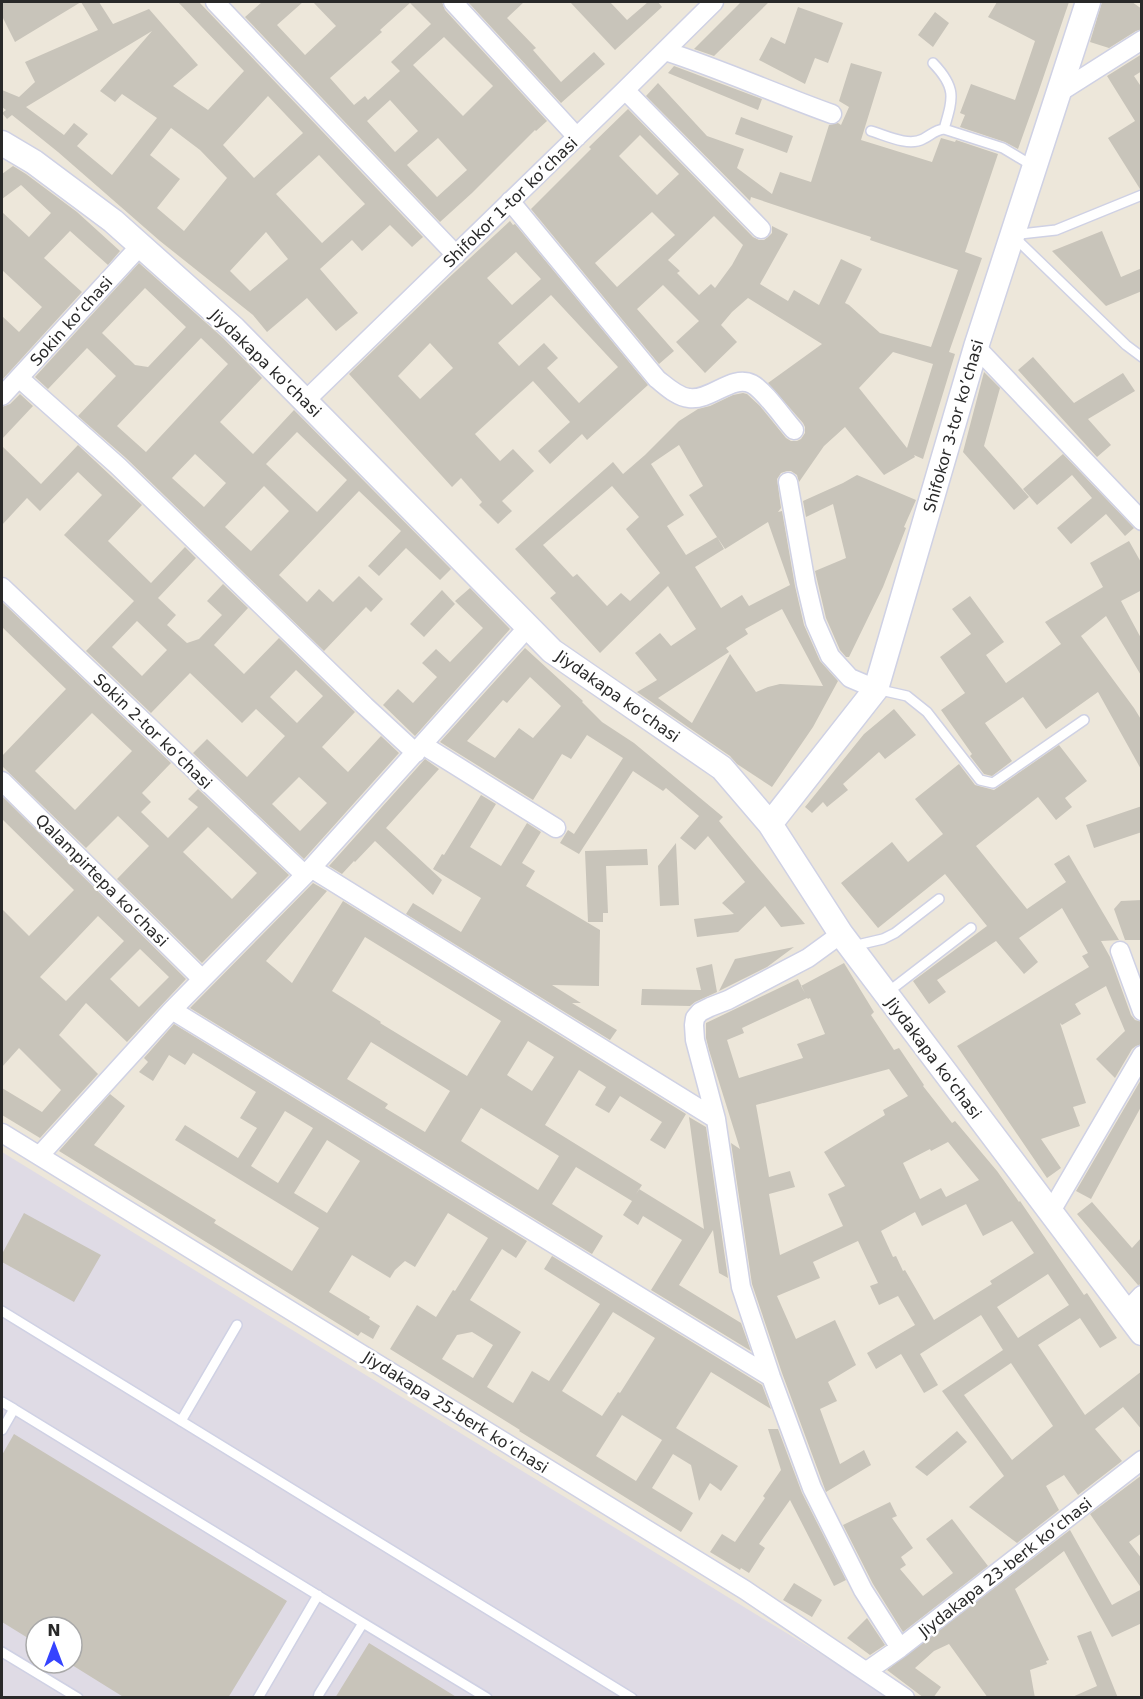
<svg xmlns="http://www.w3.org/2000/svg" width="1143" height="1699" viewBox="0 0 1143 1699" font-family="'DejaVu Sans',sans-serif">
<rect width="100%" height="100%" fill="#ede7da"/>
<path fill="#dfdbe5" fill-rule="evenodd" d="M2,1152L891,1697H2ZM36,1627H72V1663H36Z"/>
<path fill="#c8c4ba" fill-rule="evenodd" d="M2,2H99L113,24L149,9L198,65L173,86L208,110L244,71L178,2H199L423,237L412,247L390,225L362,251L352,240L320,269L358,313L336,331L307,298L267,332L253,315L160,241L58,152L12,115L7,119L2,113L6,110L2,107V90L19,97L35,82L25,62L98,30L81,2L15,42L2,16ZM152,31L100,91L115,102L122,94L157,118L112,175L77,146L88,134L74,123L64,135L26,107ZM268,96L303,133L254,178L223,145ZM171,128L200,150L227,178L184,231L157,208L180,179L150,155ZM319,155L365,204L322,243L276,194ZM266,232L288,259L250,291L230,271Z
M262,2H303L277,25L305,55L336,26L313,2H442L445,10L547,121L536,131L535,130L472,193L440,222L245,17ZM410,3L431,24L391,62L400,71L368,100L365,96L354,105L330,78L382,32L380,30ZM444,37L493,86L463,116L413,65ZM390,100L418,131L395,152L367,121ZM438,138L467,170L437,197L407,165Z
M468,2H524L507,18L536,48L533,50L561,82L594,52L605,64L561,103Z
M570,2H610L627,20L648,2H658L662,7L615,50Z
M741,2H769L714,56L694,49Z
M997,2H1069L1038,93L1018,149L1005,142L960,127L965,115L960,113L971,84L1015,100L1035,41L988,17Z
M1102,2H1132L1142,9V29L1136,31L1109,48L1090,42Z
M798,7L843,23L828,63L815,58L805,84L759,60L771,37L785,44Z
M935,12L949,23L933,47L918,35Z
M1142,54V71L1134,76L1142,88V188L1140,189L1108,138L1135,121L1107,76Z
M851,63L882,72L861,140L932,162L941,138L955,142L956,140L998,154L965,252L982,258L949,352L955,354L923,459L914,455L915,457L884,475L845,427L824,446L799,482L797,475L791,471H787L781,473L777,479L781,508L778,512L782,511L795,586L804,625L820,661L838,681L813,727L772,787L737,764L730,756L637,692L657,680L635,653L660,633L671,646L696,629L668,586L600,653L550,598L556,593L515,549L613,462L623,474L645,455L679,421L698,409L710,406L733,395L743,393L747,394L760,406L786,438L791,441H797L801,439L805,433V427L803,423L768,383L822,344L748,298L732,312L721,325L737,342L705,373L676,342L699,321L663,285L637,309L674,351L659,364L531,209L591,149L589,147L628,109L753,237L759,240H764L768,237L772,233V226L788,234L760,284L788,301L794,290L819,305L841,259L862,269L845,303L849,305L880,333L931,347L958,270L870,240L871,237L751,197L750,201L646,96L658,83L707,136L744,149L737,168L772,194L780,172L811,182L829,125L838,123L841,125L849,107L839,101ZM640,135L679,174L657,195L619,156ZM652,212L675,235L617,287L595,263ZM714,216L743,245L732,265L715,288L711,284L699,295L677,273L680,271L668,260ZM893,352L933,364L907,448L859,388ZM679,445L703,486L689,495L725,549L768,522L790,585L749,606L742,595L721,608L695,567L724,549L717,537L686,555L667,526L684,515L651,464ZM612,486L639,517L626,529L660,573L630,601L621,593L607,606L577,574L573,577L543,545ZM782,609L823,686L780,684L768,687L756,692L730,654L692,723L658,698L729,652L726,648L748,634L745,629Z
M674,66L762,99L758,110L668,73Z
M741,117L793,136L787,153L735,134Z
M13,166L26,174L77,212L120,251L108,265L70,231L44,258L82,292L2,380V316L19,332L42,307L2,270V212L29,237L51,213L21,185L2,199V174Z
M510,221L513,225L515,224L648,385L587,440L582,434L550,464L538,451L570,422L533,381L475,434L500,461L513,449L534,471L502,501L512,511L498,524L479,505L482,502L461,478L452,487L349,374L442,284ZM516,252L541,279L512,305L487,278ZM551,295L618,367L579,403L547,368L558,358L544,343L519,366L498,343ZM430,343L453,368L420,399L398,376Z
M1102,231L1121,277L1142,268V291L1106,306L1052,251Z
M139,263L223,338L262,378L220,422L253,454L294,410L451,569L440,580L406,548L379,576L368,566L401,531L359,491L279,575L307,602L319,589L333,602L359,576L383,599L371,612L366,607L324,651L126,458L78,416L116,376L87,348L48,389L35,377ZM145,288L186,327L148,367L135,365L102,333ZM201,338L228,364L146,452L117,426ZM297,432L347,480L317,512L266,464ZM195,454L226,483L204,507L172,478ZM264,486L289,511L251,551L225,527Z
M1033,357L1074,403L1123,373L1135,391L1088,419L1111,445L1097,457L1018,370Z
M984,372L1000,388L984,446L1029,497L1014,510L963,452Z
M20,394L33,406L2,439V407L10,404Z
M78,445L142,505L108,541L151,583L185,547L196,558L158,598L176,615L167,625L187,643L199,639L222,615L207,601L223,584L248,608L214,645L244,674L279,638L355,712L322,747L348,772L381,736L399,753L304,859L193,753L207,739L247,777L285,736L256,709L242,723L190,673L151,713L86,651L134,601L64,535L102,495L78,472L40,511L27,498L2,525V446L41,484ZM137,621L167,650L142,676L112,647ZM296,670L323,696L297,723L270,697ZM299,777L327,803L300,831L272,804Z
M1063,454L1134,528L1125,536L1106,514L1071,544L1057,528L1092,498L1072,475L1037,505L1023,489Z
M857,475L916,500L904,527L906,528L883,587L849,657H846L840,650L826,618L815,571L846,558L833,504L806,517L803,501L843,483Z
M1129,541L1142,564V590L1121,601L1142,640V677L1106,616L1081,636L1134,708L1142,721V771L1098,692L1046,729L1023,697L985,723L1012,761L992,776L984,774L970,756L972,754L941,710L965,693L940,657L971,634L952,609L970,596L1004,642L986,655L1006,683L1061,644L1045,622L1103,587L1090,563Z
M470,588L510,629L415,736L383,705L398,689L413,703L437,677L422,663L436,649L450,662L483,628L455,601Z
M442,590L455,604L424,637L410,624Z
M2,602L171,763L142,793L151,802L141,812L168,838L198,807L188,799L198,789L289,875L202,963L117,879L149,846L118,816L86,848L2,766V756L66,689L2,627ZM92,713L132,751L75,810L35,771ZM208,827L257,873L232,899L183,852Z
M525,648L583,701L582,702L602,722L634,743L723,817L719,821L805,924L781,927L765,906L738,932L697,937L694,919L734,914L722,903L745,882L708,836L695,850L680,838L699,816L666,788L663,791L633,771L579,854L560,843L568,830L574,834L623,758L587,735L571,759L562,754L533,800L440,742ZM530,677L561,706L533,738L519,728L495,758L467,741L503,700L507,703Z
M894,709L916,735L885,759L879,752L843,784L848,790L827,807L823,802L812,813L805,807L864,734Z
M1059,745L1087,781L1065,798L1072,807L1056,820L1038,797L976,846L1027,909L1066,882L1054,864L1069,855L1119,940L1101,941L1110,957L1131,1015L1135,1020L1142,1022V1044L1136,1046L1132,1049L1115,1078L1096,1059L1125,1031L1106,986L1075,1004L1081,1014L1062,1025L1060,1023L1086,1103L1073,1107L1080,1126L1041,1139L1061,1168L1047,1178L957,1046L1089,967L1082,956L1088,953L1062,908L1019,938L1038,962L1024,974L996,941L937,980L946,992L929,1004L913,981L987,926L945,874L878,928L841,883L892,842L908,862L943,834L915,799L959,764L975,785L994,790Z
M425,759L439,769L386,828L442,880L433,895L375,841L355,862L354,861L342,874L329,866Z
M481,795L496,804L470,847L501,866L527,823L541,832L522,863L535,871L526,886L600,930L599,986L552,985L581,1003H572L617,1030L610,1040L406,914L413,903L461,932L481,898L433,869L442,854L444,855Z
M2,796L186,979L127,1042L86,1003L59,1035L98,1074L40,1138L2,1115V1088L42,1112L61,1090L19,1048L2,1067V909L29,936L74,890L2,819ZM98,916L124,941L66,1001L40,977ZM140,949L169,977L139,1007L110,979Z
M1142,806V832L1094,848L1086,825Z
M676,843L679,905L660,906L658,866Z
M647,849L648,865L606,866L608,913H603V922H588L585,851Z
M313,883L327,891L266,961L292,983L343,901L686,1114L665,1149L650,1140L662,1122L620,1096L609,1113L595,1105L606,1087L579,1070L545,1125L642,1185L636,1194L639,1189L704,1229L689,1117L706,1127L728,1278L719,1273L713,1230L679,1285L741,1323L751,1351L651,1290L682,1240L643,1216L638,1225L623,1215L632,1201L576,1167L552,1204L603,1236L592,1254L190,1008ZM365,937L501,1021L467,1076L380,1023L381,1022L332,991ZM528,1041L554,1057L532,1091L507,1075ZM371,1042L450,1091L425,1132L385,1108L388,1104L347,1079ZM481,1108L559,1156L538,1190L461,1141Z
M1142,900V940H1125L1114,909L1121,901Z
M794,947L767,967L719,991L735,959Z
M844,963L874,1012L871,1015L894,1050L899,1048L924,1085L923,1086L952,1123L955,1121L997,1171L1019,1202L1020,1201L1084,1295L1087,1293L1117,1338L1100,1348L1080,1318L1038,1345L1085,1415L1142,1371V1430L1123,1407L1095,1429L1122,1461L1078,1495L1064,1475L1046,1486L1059,1510L1017,1543L969,1507L1004,1476L942,1391L1003,1350L981,1315L920,1354L938,1385L924,1393L901,1354L876,1369L867,1353L915,1325L898,1296L879,1305L870,1286L878,1283L858,1241L813,1262L820,1278L777,1296L796,1339L835,1320L856,1365L828,1382L837,1401L820,1409L840,1464L864,1450L871,1465L826,1492L782,1373L752,1284L731,1143L740,1149L709,1050L706,1038V1023L798,979L805,993L801,986ZM807,998L808,999L810,998L825,1034L797,1044L803,1058L739,1078L727,1040L744,1033L742,1028ZM889,1069L908,1096L883,1110L885,1115L824,1152L845,1186L828,1194L843,1226L780,1255L769,1194L795,1187L790,1171L769,1177L756,1105ZM948,1142L979,1180L946,1197L941,1188L920,1199L903,1163L930,1149L931,1151ZM966,1204L983,1236L1012,1221L1034,1253L990,1281L992,1284L934,1320L905,1270L903,1271L896,1256L893,1257L881,1231L915,1212L922,1226ZM1048,1274L1069,1305L1018,1338L997,1307ZM1011,1363L1053,1426L1012,1460L964,1395Z
M712,964L717,992L695,1002L690,1006L641,1005L642,989L701,990L696,968Z
M174,1024L527,1241L516,1258L502,1249L470,1300L521,1332L487,1387L513,1403L532,1371L549,1381L600,1304L544,1269L552,1256L762,1385L771,1409L711,1372L676,1428L738,1466L721,1491L710,1483L699,1501L691,1465L673,1454L652,1488L693,1513L681,1532L519,1431L520,1430L390,1349L417,1305L436,1317L453,1290L455,1291L488,1238L448,1213L415,1267L405,1261L395,1270L390,1278L352,1255L329,1292L370,1317L369,1319L380,1326L373,1339L361,1332L358,1336L59,1151L110,1094L125,1106L94,1145L216,1220L214,1223L292,1271L319,1228L175,1140L185,1125L238,1158L257,1128L240,1118L256,1092L193,1053L185,1065L169,1055L153,1081L139,1072L148,1062L144,1058ZM285,1111L313,1128L278,1183L251,1166ZM327,1140L360,1161L327,1213L294,1193ZM613,1312L655,1338L620,1393L618,1392L602,1416L562,1391ZM472,1332L493,1345L473,1378L442,1359L457,1335ZM622,1415L662,1440L636,1481L596,1456Z
M1142,1078V1105L1091,1199L1076,1191Z
M1092,1202L1132,1248L1142,1237V1284L1138,1285L1077,1214Z
M24,1213L101,1255L74,1302L2,1262V1254Z
M768,1429H778L802,1493L846,1580L834,1586L790,1500L759,1544L765,1548L749,1573L741,1568L740,1570L710,1552L722,1534L735,1542L765,1498L763,1496L781,1470Z
M957,1431L967,1442L927,1476L915,1467Z
M14,1434L287,1601L228,1698H125L72,1665V1627H36V1643L2,1622V1455Z
M1142,1475V1533L1129,1542L1142,1559V1589L1090,1514Z
M890,1502L897,1516L892,1518L913,1548L901,1557L906,1565L900,1569L923,1596L953,1573L926,1539L952,1519L988,1566L903,1632L873,1584L843,1525Z
M1070,1530L1112,1605L1142,1589V1623L1112,1637L1064,1551L1015,1589L1049,1660L1046,1661L1047,1664L1030,1670L1035,1698H988L949,1644L934,1651L915,1668L941,1687L933,1698H924L887,1670Z
M794,1583L822,1600L812,1617L783,1600Z
M867,1618L885,1645L870,1655L847,1638Z
M1091,1631L1118,1698H1070L1097,1686L1077,1636Z
M369,1643L458,1698H335Z"/>
<g fill="none" stroke-linecap="round" stroke-linejoin="round">
<g stroke="#cfd1e4" stroke-width="12">
<path id="service" d="M933,63C957,88 953,98 944,129
M871,131C885,135 908,147 923,139C931,135 935,130 944,129L1003,148L1033,166
M1142,195L1056,230L1012,235L1126,345L1142,357
M876,689L907,696L927,712L980,780L993,783L1084,720
M853,946L883,939L895,933L939,899
M888,992L971,928
M2,1311L632,1698
M2,1402L14,1409
M181,1421L237,1325
M2,1430L14,1409L363,1623L319,1694L318,1698
M363,1623L487,1698
M2,1652L78,1698
M258,1698L318,1595"/>
</g>
<g stroke="#cfd1e4" stroke-width="21">
<path id="minor" d="M215,2L456,255
M453,2L577,137
M665,51C721,69 776,94 832,114
M625,90L761,229
M1057,94L1142,40
M510,201L657,379C666,386 677,397 689,398C711,401 732,374 752,384C764,390 784,419 794,430
M976,347L1142,521
M19,378L118,466L365,706L416,753
M2,396L140,246
M305,401L625,90L714,2
M788,482L806,584L815,622L830,656L850,678L876,689
M2,587L305,875
M423,745L556,828
M2,781L202,979
M311,868L716,1119
M841,934L808,958L728,1000L710,1007L700,1012L695,1018L694,1025L695,1040L716,1119L741,1287L771,1377L812,1488L863,1590L900,1648
M1120,951L1142,1011
M172,1010L771,1377
M2,1133L745,1590L905,1698
M40,1155L172,1010L305,875L528,627
M1050,1213L1142,1055
M1126,1312L1142,1295
M867,1671L900,1648L1142,1460"/>
</g>
<g stroke="#cfd1e4" stroke-width="27">
<path id="tertiary" d="M2,143L34,162L113,221L233,328L552,651L722,768L770,824L841,934L1142,1333
M770,824L876,689L976,347L1088,2"/>
</g>
<use href="#service" stroke="#fff" stroke-width="9"/>
<use href="#minor" stroke="#fff" stroke-width="18"/>
<use href="#tertiary" stroke="#fff" stroke-width="24"/>
</g>
<g text-anchor="middle" stroke-width="5" stroke-linejoin="round" paint-order="stroke">
<g font-size="16" fill="#292929" stroke="#fff">
<text transform="translate(510 202) rotate(-44)" y="6">Shifokor 1-tor koʼchasi</text>
<text transform="translate(71 321) rotate(-48)" y="6">Sokin koʻchasi</text>
<text transform="translate(266 363) rotate(44)" y="6">Jiydakapa ko'chasi</text>
<text transform="translate(953 426) rotate(-74)" y="6">Shifokor 3-tor koʼchasi</text>
<text transform="translate(618 696) rotate(35)" y="6">Jiydakapa ko'chasi</text>
<text transform="translate(153 731) rotate(44)" y="6">Sokin 2-tor koʼchasi</text>
<text transform="translate(102 880) rotate(45)" y="6">Qalampirtepa koʻchasi</text>
<text transform="translate(934 1058) rotate(53)" y="6">Jiydakapa ko'chasi</text>
<text transform="translate(456 1412) rotate(32)" y="6">Jiydakapa 25-berk koʼchasi</text>
<text transform="translate(1005 1567) rotate(-38)" y="6">Jiydakapa 23-berk koʼchasi</text>
</g>
</g>
<rect width="1143" height="1699" fill="none" stroke="#292929" stroke-width="6"/>
<g transform="translate(54 1645)"><circle r="28" fill="#ffffff" stroke="#a9a9a9" stroke-width="1.5"/>
<path d="M0-4.5L10 22L0 15L-10 22Z" fill="#3543ff"/>
<text y="-9" font-size="16" font-weight="bold" text-anchor="middle" fill="#292929">N</text>
</g>
</svg>
